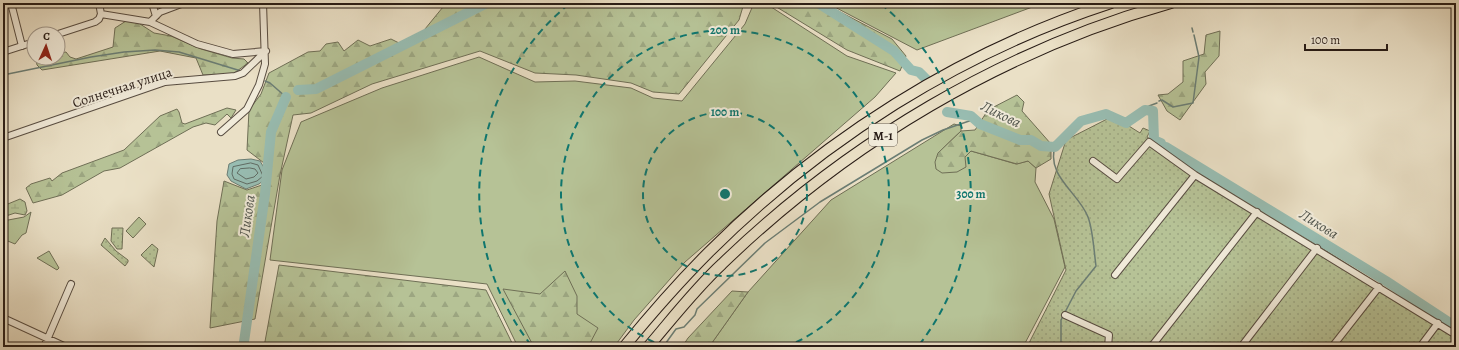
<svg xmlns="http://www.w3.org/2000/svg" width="1459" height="350" viewBox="0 0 1459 350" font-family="Alegreya,serif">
<defs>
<pattern id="forest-firs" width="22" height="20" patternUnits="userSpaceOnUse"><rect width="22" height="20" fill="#b6c296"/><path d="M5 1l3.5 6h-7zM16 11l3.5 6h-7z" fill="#9ca681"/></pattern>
<pattern id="wetland-marsh" width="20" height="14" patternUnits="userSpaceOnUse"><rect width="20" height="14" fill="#b6c296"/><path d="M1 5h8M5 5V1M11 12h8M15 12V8" fill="none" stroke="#9ca681"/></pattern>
<pattern id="park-dots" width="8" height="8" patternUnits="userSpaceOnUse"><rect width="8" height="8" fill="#b6c296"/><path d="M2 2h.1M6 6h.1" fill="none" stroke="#9ca681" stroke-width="1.8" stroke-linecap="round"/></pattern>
</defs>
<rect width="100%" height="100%" fill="#eae0c6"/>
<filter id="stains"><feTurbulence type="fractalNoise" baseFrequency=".005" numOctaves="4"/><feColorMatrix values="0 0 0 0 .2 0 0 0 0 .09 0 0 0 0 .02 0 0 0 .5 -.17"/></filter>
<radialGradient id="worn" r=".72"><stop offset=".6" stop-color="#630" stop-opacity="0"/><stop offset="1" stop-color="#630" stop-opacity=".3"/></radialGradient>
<path fill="#b6c296" stroke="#6f6f56" d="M754,3H765L847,56L896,73L875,97L685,262L634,320L614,347H518L487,284L270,260L282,170L301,122L382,88L479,57L535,82L575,81L631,88L653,98L682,101L745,24Z
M827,3H1043L917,50Z
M954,124L961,126V131L938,153L965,157L971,151L1016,164L1028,161L1036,168L1035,182L1054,219L1065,267L1023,347H709L748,292L831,200Z
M31,212L26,233L22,235L15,244L3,239V221L24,217Z
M139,217L146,224L133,238L126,231Z
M49,251L59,268L57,270L37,258Z"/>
<path fill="url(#forest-firs)" stroke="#6f6f56" d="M453,3H744L739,20L679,94L653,92L631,83L576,75L535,73L480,51L372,84L311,113L293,115L280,175L255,319L210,328L217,221L224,181L247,190L262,185L270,176L264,163L247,150L249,110L261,94L269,73L308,52L320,51L326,44L338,42L344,51L358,40L370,46L391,39L401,44L416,40L443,7Z
M770,3H823L892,39L906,56L900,71L847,50Z
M126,21L137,22L154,33L171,36L201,49L232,58L244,59L248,63L233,74L203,75L196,58L160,51L42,70L37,65L36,59L58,58V53L66,52L70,57L76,59L113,47L115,28Z
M1220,31L1219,56L1205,72L1206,84L1180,120L1167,111L1158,95L1168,94L1183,82V61L1204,54L1206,35Z
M1017,95L1024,102L1022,111L1051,144V159L1036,168L1028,161L1017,164L971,151L965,157L966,167L957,172L942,173L936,169L935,162L938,153L961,131L975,130L988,110Z
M227,108L236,110L231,118L227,114L215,125L206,123L193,127L120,168L104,171L62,195L33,203L26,188L31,184L50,178L52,181L62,173L124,150L160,116L177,109L179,112L182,123L185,124Z
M279,265L486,290L514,347H264Z
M565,271L577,296V314L598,328L588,347H534L503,289L540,294Z
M732,291L748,292L709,347H682L688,338Z"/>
<path fill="url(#wetland-marsh)" stroke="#6f6f56" d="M20,199L25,202L27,211L25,215L15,213L3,217V206Z"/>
<path fill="url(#park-dots)" stroke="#6f6f56" d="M1113,116L1140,133L1143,128L1150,131L1147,137L1456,333V347H1027L1066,270L1049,194L1066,140Z
M112,228H123L122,249H117L111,241Z
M105,238L116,251L128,260V262L125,266L101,245Z
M152,244L158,249L154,267L141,255Z"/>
<path fill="#98bdb2" stroke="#6b7d74" d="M251,159L260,161L269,176L259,184L246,189L231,181L227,175L229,164L238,160Z"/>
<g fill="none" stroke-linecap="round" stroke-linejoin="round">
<path stroke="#606c64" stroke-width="1" d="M251,163L258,165L263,176L257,181L247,184L234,179L232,174L233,167Z
M250,168L255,169L258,173L254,177L246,179L237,173L240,169Z"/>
<path stroke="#6b7d74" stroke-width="1.5" d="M1192,28L1193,32
M3,75L91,57L124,52L155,50L179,52L241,71
M265,81L270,83L286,97
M1159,101L1162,100L1173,107L1193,103L1199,57L1194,35
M1148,111L1149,106L1157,103
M1055,147C1046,176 1079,193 1088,217C1093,230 1094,252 1096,266L1076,291L1061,320V347
M663,347L676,329L684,327L695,315L697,309L765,243L820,202L922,140L943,130L975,119"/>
<path stroke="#98bdb2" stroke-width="10" d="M818,3L894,51L911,70L919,72L928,81
M298,90L316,89L487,3
M947,112L971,116L980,124L1020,140H1031L1041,146L1055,147L1081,121L1106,114L1126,123L1145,110L1153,111L1154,140L1161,143
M1166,147L1386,281L1456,327
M244,342L265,194L271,132L286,97"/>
<g stroke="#584d42" stroke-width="8">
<path id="minor" d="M11,3L22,46
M99,3L101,14
M152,3L156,16
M101,14L150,22L197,44L233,54L266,51
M150,22L160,12L184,3
M58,34L95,22L99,19L101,14
M3,52L34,42
M221,132L247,109L259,85L265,64L263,3
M3,138L165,82L235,76L243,73L266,51
M1093,161L1117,179L1149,142L1195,175L1456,335
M1115,275L1195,175
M1065,315L1109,335L1108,347
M3,318L66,347
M44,347L71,284
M1151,347L1257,212
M1241,347L1317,248
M1332,347L1379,287
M1420,347L1438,323"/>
</g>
<g stroke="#281c16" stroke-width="12">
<path id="trunk" d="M624,347C651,314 679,282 709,252C821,140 960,52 1111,3
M648,347C672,319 695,289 722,264C847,143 1003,50 1171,3"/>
</g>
<use href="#minor" stroke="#f1ebda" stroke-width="6"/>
<use href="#trunk" stroke="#eae0c6" stroke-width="10"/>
</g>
<g fill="none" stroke="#0f766e" stroke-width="2" stroke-dasharray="7 5">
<circle cx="725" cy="194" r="82"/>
<path d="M665 347A164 164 0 1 1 785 347"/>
<path d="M531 345A246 246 0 0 1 569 4M881 4A246 246 0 0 1 919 345"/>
</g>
<g text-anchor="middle" stroke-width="4" stroke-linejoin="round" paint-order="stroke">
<rect fill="#f1ebda" stroke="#645a51" stroke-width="1" x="869" y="124" width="28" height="22" rx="3"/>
<g font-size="13" font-weight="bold" fill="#281c16">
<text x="883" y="140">М-1</text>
</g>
<g font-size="14" fill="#281c16" stroke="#f1ebda">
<text transform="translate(122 87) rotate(-18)" y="5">Солнечная улица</text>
</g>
<g font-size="15" font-style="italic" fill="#4f544d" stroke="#f1ebda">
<text transform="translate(1001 114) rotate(26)" y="5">Ликова</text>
<text transform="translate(247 216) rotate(-82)" y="5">Ликова</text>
<text transform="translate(1319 224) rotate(32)" y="5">Ликова</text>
</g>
</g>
<circle cx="725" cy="194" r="6" fill="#0f766e" stroke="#f1ebda" stroke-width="2"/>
<g font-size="12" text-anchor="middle" font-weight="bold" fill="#0f766e" stroke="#f1ebda" stroke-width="4" stroke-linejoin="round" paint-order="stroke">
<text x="725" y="34">200 m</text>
<text x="725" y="116">100 m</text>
<text x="971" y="198">300 m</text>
</g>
<rect width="1459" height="350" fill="none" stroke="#eae0c6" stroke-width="16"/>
<rect x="4" y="4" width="1451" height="342" fill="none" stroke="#281c16" stroke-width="2"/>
<rect x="8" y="8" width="1443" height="334" fill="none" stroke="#281c16"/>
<g transform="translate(46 46) rotate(3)"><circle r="19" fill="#f1ebda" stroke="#a1988c"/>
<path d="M0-3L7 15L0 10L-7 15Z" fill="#8f2418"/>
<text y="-6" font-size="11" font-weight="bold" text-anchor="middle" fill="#281c16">С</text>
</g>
<path d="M1305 44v6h82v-6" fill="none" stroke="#281c16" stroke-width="2"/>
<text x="1311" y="44" font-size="12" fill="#281c16" stroke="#f1ebda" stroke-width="3" paint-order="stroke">100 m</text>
<rect width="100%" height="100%" filter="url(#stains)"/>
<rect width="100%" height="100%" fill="url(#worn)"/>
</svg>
